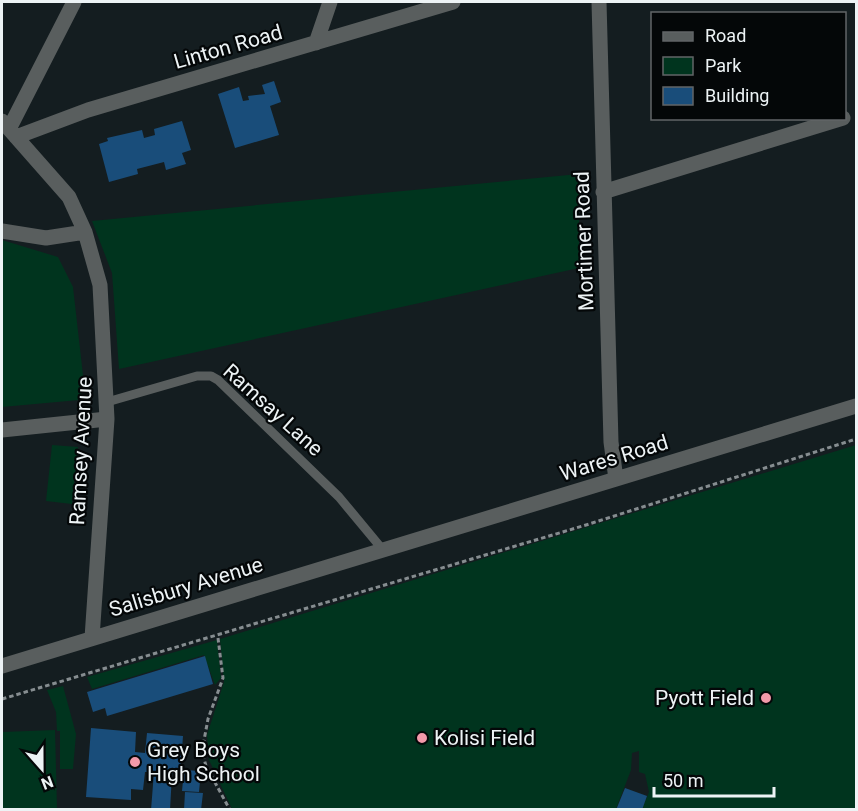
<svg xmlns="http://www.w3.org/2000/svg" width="858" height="811" viewBox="0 0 858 811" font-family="Roboto,sans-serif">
<rect width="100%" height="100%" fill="#141d20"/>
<path fill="#00341e" d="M579,174V268L119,369L112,273L92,221Z
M2,240L58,257L73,287L84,384L79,400L2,407Z
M52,445L78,447L72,504L46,501Z
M856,445V809H642L649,792L645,774L639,772V751L632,753L631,770L616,809H232L209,760L207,735L224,682L220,639Z
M217,640L221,678L215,685L204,655L92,689L87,677Z
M63,686L76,734L73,769H60V731H57L56,712L47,690Z
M55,730L57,809H2V732Z"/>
<path fill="#194d7a" d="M274,81L281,102L270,106L279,135L235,148L218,94L239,87L243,101L249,100L248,96L265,94L262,85Z
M182,121L191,150L182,153L186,164L166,170L164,162L137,169L138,174L109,182L99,144L108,141L107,138L142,130L144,138L155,135L154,129Z
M205,656L213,684L107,716L105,708L93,712L87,692Z
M91,728L136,732L135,752L145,753L147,733L183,736L180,775L172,774L170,810H151L154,772H145L143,790L131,789V800L86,797Z
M184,770L201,771L199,792L182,791Z
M625,788L647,796L642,810H616Z
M185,792L203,793L201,810H184Z"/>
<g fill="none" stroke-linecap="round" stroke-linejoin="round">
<path stroke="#868d90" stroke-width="3" stroke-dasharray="4.5 3" stroke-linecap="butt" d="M218,638L223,678L208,719L202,751L206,766L230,810
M2,699L586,525L856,439"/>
<path stroke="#595e5e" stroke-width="9" d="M107,402L197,376H211L218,380L339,497L383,550"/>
<path stroke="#595e5e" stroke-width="15" d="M599,2L611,442L616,479
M316,43L330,2
M2,121L69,197L85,232L100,285L107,419L92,638
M9,129L74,2
M16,137L88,110L453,2
M603,192L843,118
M2,231L46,238L85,232
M2,430L107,419
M2,666L856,406"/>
</g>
<g fill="#f39aaa" stroke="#040708" stroke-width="2">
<circle cx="766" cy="698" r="6"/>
<circle cx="422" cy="738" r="6"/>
<circle cx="135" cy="762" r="6"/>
</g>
<g text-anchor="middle" stroke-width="4.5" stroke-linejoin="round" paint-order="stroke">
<g font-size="21" fill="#edf3f5" stroke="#040708">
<text transform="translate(228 47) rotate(-16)" y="7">Linton Road</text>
<text transform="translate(584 241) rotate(-92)" y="7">Mortimer Road</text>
<text transform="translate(273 410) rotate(42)" y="7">Ramsay Lane</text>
<text transform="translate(81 451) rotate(-87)" y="7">Ramsey Avenue</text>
<text transform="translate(614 458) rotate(-17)" y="7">Wares Road</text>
<text transform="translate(186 587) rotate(-17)" y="7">Salisbury Avenue</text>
</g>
<g font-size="21" fill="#edf3f5" stroke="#040708" text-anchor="start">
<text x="754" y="705" text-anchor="end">Pyott Field</text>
<text x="434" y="745">Kolisi Field</text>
<text x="147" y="757">Grey Boys<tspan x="147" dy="24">High School</tspan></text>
</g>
</g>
<rect width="858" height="811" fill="none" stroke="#edf3f5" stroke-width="6"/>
<rect x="651" y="12" width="195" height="108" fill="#040708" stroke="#616567" stroke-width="1.5"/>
<rect x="663" y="32" width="30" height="9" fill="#595e5e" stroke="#616567" stroke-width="1.5"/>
<text x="705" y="42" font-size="18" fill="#edf3f5">Road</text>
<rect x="663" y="57" width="30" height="18" fill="#00341e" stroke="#616567" stroke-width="1.5"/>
<text x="705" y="72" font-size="18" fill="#edf3f5">Park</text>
<rect x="663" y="87" width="30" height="18" fill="#194d7a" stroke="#616567" stroke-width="1.5"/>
<text x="705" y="102" font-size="18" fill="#edf3f5">Building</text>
<g transform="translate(42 769) rotate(159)" stroke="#040708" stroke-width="4.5" paint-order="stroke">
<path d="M0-4.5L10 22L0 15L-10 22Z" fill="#edf3f5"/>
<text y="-9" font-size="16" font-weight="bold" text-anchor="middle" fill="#edf3f5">N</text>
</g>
<path d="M654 787v9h120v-9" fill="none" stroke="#edf3f5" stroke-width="3"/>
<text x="663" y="787" font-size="18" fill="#edf3f5" stroke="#040708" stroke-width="4.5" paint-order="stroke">50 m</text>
</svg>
